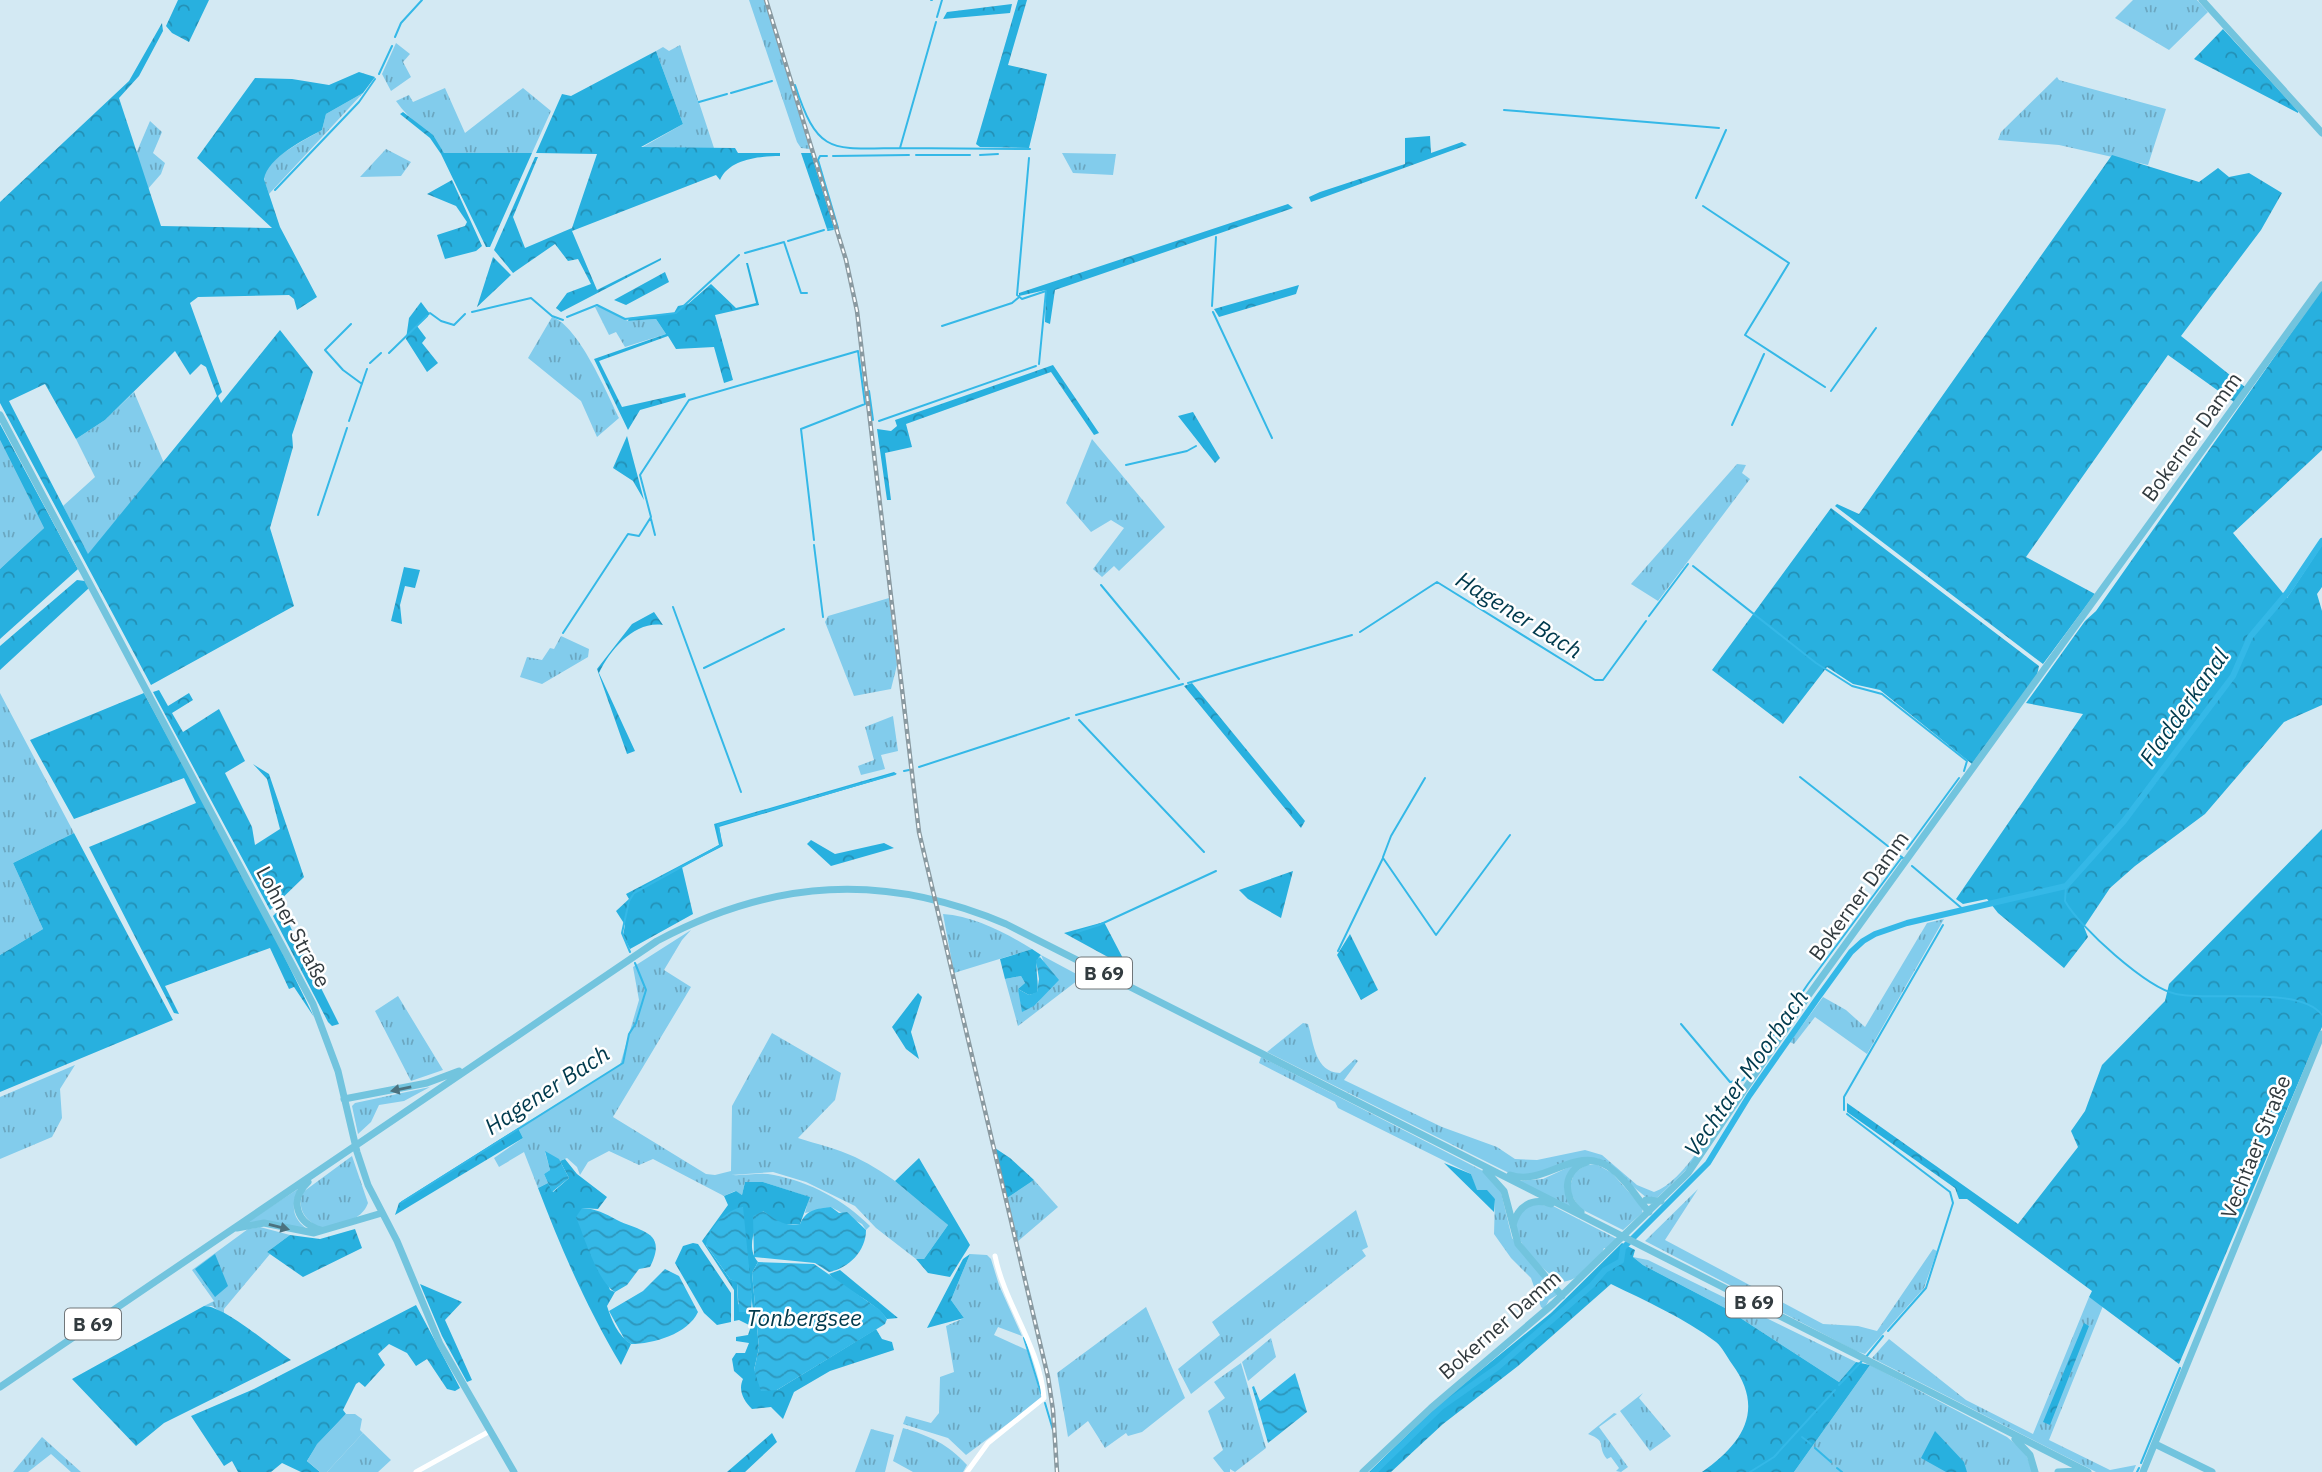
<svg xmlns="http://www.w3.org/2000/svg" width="2322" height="1472" viewBox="0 0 2322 1472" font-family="'IBM Plex Sans',sans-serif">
<defs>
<pattern id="grass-tufts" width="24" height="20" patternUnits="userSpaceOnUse" patternTransform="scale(1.75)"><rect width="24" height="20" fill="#82ccec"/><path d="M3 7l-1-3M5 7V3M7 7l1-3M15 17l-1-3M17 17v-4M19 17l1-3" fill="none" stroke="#6ba7c1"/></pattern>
<pattern id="forest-crowns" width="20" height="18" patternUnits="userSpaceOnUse" patternTransform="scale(1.75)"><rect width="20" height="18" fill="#28b0df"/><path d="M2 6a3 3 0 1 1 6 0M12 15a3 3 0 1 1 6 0" fill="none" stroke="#2390b6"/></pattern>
<pattern id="water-waves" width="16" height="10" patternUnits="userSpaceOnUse" patternTransform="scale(1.75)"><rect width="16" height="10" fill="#34b8e7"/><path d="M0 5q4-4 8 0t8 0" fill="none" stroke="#2d97bd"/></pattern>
</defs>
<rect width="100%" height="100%" fill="#d3e9f3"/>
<path fill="url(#grass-tufts)" d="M749,0H765L810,149L801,148L797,142Z
M2133,0H2197L2208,12L2169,50L2115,18Z
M396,43L410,54L403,62L411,77L391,91L382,74Z
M680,45L714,148H641L683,124L656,51L663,47L669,51Z
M2057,77L2059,80L2166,109L2148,165L2059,145L1998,140L2001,132Z
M445,88L465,133L523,88L551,111L532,153H444C431,132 409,121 396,101L409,95L413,102Z
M363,93L269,194C267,187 262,178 265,171C275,155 306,139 322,130L326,114Z
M150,121L162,132L153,153L165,163L161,174L147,190L135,156Z
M386,149L411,162L401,176L360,177Z
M1062,153L1116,154L1113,175L1073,173Z
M599,306L628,321L656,319L666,334L625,347L616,332L609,335L595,307Z
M552,317C578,325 607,393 619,418L597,437L581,401L528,358Z
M134,392L164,463L88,555L63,506L95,477L76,439L105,420Z
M1092,439L1165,527L1119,571L1114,566L1102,577L1093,569L1124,528L1111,520L1091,532L1066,503Z
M0,440L44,528L0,569Z
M1737,464L1746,465L1742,473L1750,479L1658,601L1631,584Z
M889,598L897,665L891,689L854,696L825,622L828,616Z
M561,636L589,649L588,657L542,684L520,677L527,657L542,660L550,648L554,649Z
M0,693L74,833L13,863L43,929L0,955Z
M893,716L898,751L881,755L885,769L861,775L858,766L874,760L865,727Z
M943,914C974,916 1006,933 1032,949L954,973Z
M1944,919L1867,1054L1815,1017L1794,1044L1790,1042L1823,997L1846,1010L1865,1027L1927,923Z
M691,930L682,940L664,970L691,987L613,1117L706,1174L715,1175L731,1171L732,1106L772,1033L841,1073L835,1100L798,1138C817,1144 838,1149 855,1157C891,1174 919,1199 948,1225L924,1259H916L876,1228L855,1206L806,1182L773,1172L731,1175C745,1176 760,1172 774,1175C810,1182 844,1200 870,1226L866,1230L862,1224L831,1207L805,1213L809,1197L763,1182H745L742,1195L735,1191L724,1196L653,1159L639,1165L609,1151L588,1162L580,1175L577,1167L567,1158L560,1161L545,1152L550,1170L544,1174L548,1183L538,1188L524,1152L499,1167L494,1158L523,1138L518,1128L620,1065L639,1000L633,967Z
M1041,955L1082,977L1018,1026L1005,979L1021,976L1025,983L1018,989L1030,1008C1043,1001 1048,986 1053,973L1045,965Z
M398,996L443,1070L411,1081L375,1011Z
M1303,1023L1308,1024C1314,1044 1315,1072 1340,1073L1355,1059L1358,1061L1344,1080L1442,1127L1497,1147L1515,1159L1537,1160L1585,1150L1602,1155L1637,1185L1654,1192C1685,1181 1714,1125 1732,1097L1734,1101L1693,1163L1658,1197L1647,1198L1599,1159C1576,1154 1567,1167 1547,1172C1536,1174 1524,1174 1513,1175L1267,1052Z
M1261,1057L1483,1171L1500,1188L1512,1238L1557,1295L1549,1300L1544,1309L1541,1307L1531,1278L1511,1258L1494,1234L1495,1199L1476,1190L1471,1174L1338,1108L1335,1102L1259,1063Z
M75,1065L60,1089L62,1118L52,1137L0,1159V1097Z
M430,1087L404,1101L379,1105L371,1122L358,1134L352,1106L355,1103Z
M352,1156L368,1203C362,1221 335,1228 318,1227C304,1218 297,1209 303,1192Z
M1582,1161L1568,1174L1573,1208L1519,1181L1543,1179Z
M1596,1164L1612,1173L1643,1208L1642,1213L1623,1230L1579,1208L1569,1190L1574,1173L1586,1165Z
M1034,1180L1058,1207L1017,1242L1007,1198Z
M298,1189C290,1209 293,1220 311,1232L246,1223Z
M1698,1189L1665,1240L1823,1324L1858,1326L1877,1331L1933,1249L1937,1251L1924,1288L1865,1354L1856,1351L1645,1241Z
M1531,1204L1553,1206L1617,1239L1607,1249L1604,1248C1600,1261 1578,1281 1562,1282C1546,1275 1505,1235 1518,1216C1521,1211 1528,1208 1531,1204Z
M1356,1210L1368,1247L1362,1250L1366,1256L1191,1394L1178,1369L1220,1335L1212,1322Z
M260,1227L290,1235L267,1252L270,1254L224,1309V1314L212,1306H204L214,1301L192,1270L248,1229Z
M970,1254L987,1255L991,1259L999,1285L1022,1336L998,1327L994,1335L1027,1350L1042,1398L966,1455L948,1438L903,1424L906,1416L931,1423L939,1413L940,1377L954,1372L946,1326L964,1318L951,1300Z
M1633,1257L1648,1260L1856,1362L1839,1382L1725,1308L1643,1265Z
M2089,1297L2103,1306L2049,1440L2110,1470L2136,1465L2133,1472H2096L1872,1358L1889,1339L1966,1400L2033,1434Z
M1146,1307L1185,1398L1142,1432L1128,1436L1126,1433L1105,1448L1088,1421L1068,1437L1057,1373Z
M1271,1338L1276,1357L1248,1381L1242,1362Z
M1241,1363L1266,1448L1235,1472L1230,1469V1472H1224L1213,1458L1223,1450L1208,1411L1225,1398L1214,1382Z
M1870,1365L2007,1437L2025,1452L2033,1472H1794Z
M1643,1393L1639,1398L1671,1436L1650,1451L1620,1411Z
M1614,1413L1617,1414L1599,1427L1628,1467L1621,1472L1616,1471L1619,1468L1611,1457L1607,1459C1596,1446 1609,1442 1588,1434Z
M903,1428C930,1436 948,1444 967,1465L963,1472H913L893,1461Z
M871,1429L894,1435L885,1472H855Z
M363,1433L391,1460L378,1472H327Z
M42,1437L81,1472H71L51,1454L28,1472H13Z"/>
<path fill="url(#forest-crowns)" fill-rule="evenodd" d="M178,0H209L189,42L172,33L166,26Z
M1018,0H1027L1008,65L1047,74L1029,148L980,147L976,144Z
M1012,4L1010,13L943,19L947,12Z
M162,23L163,31L139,76L119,98L161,226L272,228L197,158L255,78L292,79L329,85L359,72L375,77L363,93L326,114L322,130C304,140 268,157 264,179L280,227L317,297L297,310L294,299L289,295L198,297L190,303L222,392L218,396L221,403L280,330L313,372L292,435L293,447L270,528L294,606L151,685L0,403V202L129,81ZM175,351L190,375L201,364L206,367L217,396L88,554L9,401L45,384L76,439L105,420Z
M2223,29L2298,111V113L2194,59Z
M656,51L683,124L641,147L735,148L738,153H780V156C760,156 729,159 720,180L716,175L572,231L597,290L661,258V260L561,312L556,308L567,293L591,284L578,259L568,261L555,244L513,273L494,250L535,157H538L513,217L525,248L572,228L597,154L536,153L562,94L571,96Z
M403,112L433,135L444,153H532L490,247H486L441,154L430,138L400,114Z
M1430,136L1431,153L1462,142L1467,145L1311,202L1309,197L1320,192L1405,164V138Z
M801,153H811L834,228L827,229Z
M2112,155L2199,182L2218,168L2229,177L2249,173L2282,193L2261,230L2181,336L2245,387L2234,402L2168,355L2026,557L2095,594L2043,664L1835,506L1837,504L1859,514Z
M452,180L482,246L476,251L445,259L437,235L465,226L467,222L456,206L427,194Z
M1288,204L1293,208L1055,290L1050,324L1045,322L1046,290L1019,296V293Z
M493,257L511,275L477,307Z
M746,263H748L759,305L715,315L733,380L724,383L714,347L676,349L668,336L599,361L622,407L685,393L686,397L640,410L628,430L594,359L666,334L656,319L628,321L629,318L674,313L678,306L688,304L711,284L736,308L756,303Z
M665,272L669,282L626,305L614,300Z
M1299,285L1296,294L1219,317L1214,309Z
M2322,289V450L2233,533L2287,598L2322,545V587L2317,594L2322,611V705L2284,722L2205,814L2135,866L2110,888L2084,927L2088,937L2064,968L1998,913L1987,899L1963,904L1956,899L2083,714L2026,703L2085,621L2096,611Z
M421,302L430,314L417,326L426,338L422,343L438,363L427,372L406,339L409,318Z
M1053,365L1099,433L1094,435L1051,372L906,424L912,447L885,453L891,500H887L877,429L891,431L897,426L895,420Z
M1193,412L1220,458L1215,463L1178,416Z
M0,424L78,569L0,639V569L44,528L0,440Z
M627,436L644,500L633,481L613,468Z
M1831,508L2039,666L2037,675L1972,764L1880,690L1853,684L1827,667L1783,724L1712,670Z
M404,567L420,570L415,588L405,586L400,605L402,624L391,621Z
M77,580L85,581L89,588L0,670V646Z
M654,612L663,625C634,621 611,649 599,673L635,751L627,754L597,669L632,624Z
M1192,683L1305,821L1301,828L1184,686Z
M159,690L168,706L189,693L193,700L172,713L183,732L219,709L245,761L225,773L252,827L255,845L280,829L267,779L253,764L269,774L304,877L270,910L153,692Z
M144,693L265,917L314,1017L294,987L289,989L270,948L165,986L179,1014L174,1013L89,847L196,803L184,778L74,819L30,740Z
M894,772L897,774L719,827L723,846L682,867L693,914L630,949L623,935L625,925L616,911L629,899L626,894L719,845L714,824Z
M2322,829V1027L2179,1364L2089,1297L2092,1291L1967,1199H1959L1955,1188L1847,1112V1103L2018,1224L2078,1147L2071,1131L2085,1111L2102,1065L2165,1001L2169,984Z
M74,833L173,1020L0,1092V955L43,929L13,863Z
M811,840L835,854L884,843L894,848L831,866L807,844Z
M1293,871L1281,918L1248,899L1239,890Z
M281,908L339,1024L332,1026L328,1022L273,916Z
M1104,922L1128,968L1064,933Z
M1350,934L1378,990L1361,1000L1337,955Z
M1032,949L1041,955C1032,963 1040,980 1037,993L1029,995L1018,989L1025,983L1021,976L1005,979L1000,959Z
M918,993L922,997L911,1032L919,1059L906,1049L892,1027Z
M518,1128L523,1138L395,1215L399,1203Z
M995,1148L1010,1158L1034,1180L1007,1198Z
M919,1158L970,1245L950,1277L928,1273L916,1259H924L948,1225L895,1181Z
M565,1159L577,1174L607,1197L598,1209L582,1208L610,1290L615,1292L607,1306C611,1319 618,1336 631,1344L621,1365C587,1308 562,1251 538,1188L548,1183L553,1192L569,1178L560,1161Z
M1444,1163L1471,1174L1477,1190H1487L1495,1199L1494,1212Z
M745,1182H763L810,1197L800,1224L781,1225L763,1211C756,1226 745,1247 758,1262L752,1273L759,1348L754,1370L777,1390L876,1329L882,1339L892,1342L894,1350L830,1371L794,1392L783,1419L771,1407L752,1409C743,1400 738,1390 743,1379L734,1371L732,1359L736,1353H745L749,1343L736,1341V1337L748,1335L751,1326L739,1320L734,1321V1290L702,1241L728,1205L724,1196L736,1191L742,1195ZM743,1207V1217L753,1311L738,1304L737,1282L730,1279L706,1245Z
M355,1229L362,1248L303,1277L267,1252L290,1235L320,1239Z
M693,1243L698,1244L731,1293V1322L717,1325L704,1313L675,1263L683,1246Z
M1622,1243L1635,1250L1633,1257L1643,1265L1725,1308L1839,1382L1856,1362L1870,1365L1794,1472H1702C1742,1444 1766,1410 1732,1364C1727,1357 1722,1347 1716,1342C1684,1318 1646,1301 1611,1284L1518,1366L1443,1424L1391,1472H1369L1438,1405L1551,1313Z
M215,1254L228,1286L215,1297L195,1269Z
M970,1254L951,1300L964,1318L927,1328L963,1259Z
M840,1270L898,1318L887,1319C871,1298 846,1292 829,1274Z
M420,1284L462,1302L445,1320L472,1380L467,1382L442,1336Z
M416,1305L460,1388L455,1391L447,1389L427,1359L416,1366L407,1353L389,1344L378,1354L385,1365L365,1387L359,1382L356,1384L343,1410L346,1414L318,1444L307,1461L320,1472H301L282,1463L271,1472H238L232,1461L224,1466L191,1416L254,1389Z
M204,1306C225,1306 271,1347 291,1360L164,1423L136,1446L72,1379Z
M2084,1323L2089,1326L2050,1425L2043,1422Z
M1935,1431L1964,1462L1967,1472H1946L1921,1458Z
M772,1433L777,1442L745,1472H727Z"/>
<path fill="#82ccec" d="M346,1414H355L362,1419L360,1430L363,1433L327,1472H320L307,1461L317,1444Z"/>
<path fill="url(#water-waves)" d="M1040,957L1059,980L1034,1006L1022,1012L1018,989L1029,995L1037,992L1039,979L1036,960Z
M545,1151L559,1159L569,1178L552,1192L544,1174L550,1170Z
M743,1207L752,1297L751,1312H739L737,1283L730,1279L706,1245C708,1229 726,1209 743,1207Z
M831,1207L839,1213L847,1212L866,1230C866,1251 849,1268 829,1272L815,1263L754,1257L753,1216L763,1211C777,1220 783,1227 800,1224C807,1209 816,1209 831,1207Z
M582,1208C597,1209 604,1213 617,1220C641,1232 668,1231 650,1267L639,1269L627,1285L615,1292C598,1283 584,1236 576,1217Z
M758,1262L814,1264L880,1310L887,1319L885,1324L777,1390L761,1391L754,1370L759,1348L752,1273Z
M665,1269L679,1276L698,1312C688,1334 653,1344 631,1344L625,1340L609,1311L643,1291Z
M1295,1373L1307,1412L1268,1443L1252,1387L1254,1386L1260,1401Z"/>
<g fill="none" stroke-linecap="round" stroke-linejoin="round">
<path stroke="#34b8e7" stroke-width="2" d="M931,0H932
M937,17L942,0
M936,22L900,148L1030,149
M395,37L401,23L422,0
M379,74L392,46
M795,85C818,156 832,149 900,148
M731,93L772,81
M699,102L727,94
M1504,110L1719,128
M916,155H970
M980,155L998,154
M827,156H820L818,160L838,228
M833,156L909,155
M1029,158L1017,295L1022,299L1046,291L1039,364
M275,190L359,102L375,79
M1696,198L1726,130
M1703,206L1789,263L1745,335L1825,387
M828,230L833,229
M788,241L824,230
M784,242L801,293H807
M745,253L784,242
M1212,306L1216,237
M472,312L531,298L552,316L563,320
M1213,312L1272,438
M430,313L441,321L454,325L465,314
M567,317L597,305L625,319L676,313L739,255
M351,324L325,350L343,370L362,384
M942,326L1012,303L1018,298
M389,353L427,316
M370,363L381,353
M869,391L873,420
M1831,391L1876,328
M349,421L367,369
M879,421L1036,366
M1732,425L1764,354
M1126,465L1187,451L1196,446
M318,515L347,428
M651,519L655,535
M814,545L823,617
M1693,566L1816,663L1852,686L1882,694L1967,761L1964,771
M1101,585L1179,679
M673,607L741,792
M1649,616L1688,564
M1360,632L1437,582L1595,680H1603L1646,621
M563,633L628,534L639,536L651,517L640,475L689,400L858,351L865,404L801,429L814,540
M704,668L784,629
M1188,683L1352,635
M1076,715L1183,684
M1079,720L1204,852
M919,767L1069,718
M904,771L909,770
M1800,777L1903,858
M1907,849L1959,778
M1383,857L1391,836L1425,778
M1912,866L1965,911
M2066,886L2065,901C2079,927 2147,988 2176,994C2212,1002 2299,985 2322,1015
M1077,932L1099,925L1216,871
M1338,951L1383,858L1436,935L1510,835
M630,952L622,933L629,901L634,893L721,845L718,825L895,774
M1681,1024L1730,1082L1743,1080L1808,984L1902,857
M1844,1110V1097L1943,925
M1847,1114L1950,1192L1953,1203L1926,1288L1888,1331
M402,1202L623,1063L629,1034L636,1023L646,990L635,963
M1024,1338L1041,1393
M1866,1357L1883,1336
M1839,1385L1862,1361
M1045,1403L1053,1430
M1802,1437L1811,1444
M1815,1448L1831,1462
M2141,1463L2180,1368
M1837,1468L1842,1472
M1750,1472L1774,1457L1835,1390
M2137,1472L2139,1468"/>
<path stroke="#34b8e7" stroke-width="6" d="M1374,1472L1441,1407L1498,1367L1592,1285L1605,1270L1621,1261L1623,1248L1708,1163L1749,1096L1817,999L1851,952L1863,941L1875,934L1907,923L2066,886L2124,821L2233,676L2250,637L2287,593L2322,541"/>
<path stroke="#fff" stroke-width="5" d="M416,1472L490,1431
M967,1472L988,1443L1044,1398C1040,1347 1005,1305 995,1256"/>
<path stroke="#72c4de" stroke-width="7" d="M2202,0L2322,133
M0,415L313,1004L338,1071L357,1152L368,1185L397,1241L440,1344L514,1472
M344,1099L427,1083L459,1071
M1486,1171L1504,1191L1518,1244L1562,1296
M1510,1175C1545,1187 1576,1144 1609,1167C1626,1179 1636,1197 1649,1212
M308,1182C289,1200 296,1223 321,1230
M1646,1200L1661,1201
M1581,1212C1562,1198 1562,1170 1587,1162
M1513,1225C1518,1206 1532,1197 1551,1204
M237,1228L264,1223L314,1233L382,1213
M0,1387L657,941C773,879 884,872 1006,924L2088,1472
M2015,1439L2030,1455L2035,1472
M2155,1444L2212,1472
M1363,1472L1431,1408L1553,1304L1688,1173L1808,996L2322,285
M2058,1472L2078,1471
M2143,1472L2322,1034"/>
<g stroke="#8a9aa1" stroke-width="4.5">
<path id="rail" d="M766,0L846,260L857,311L919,832L1048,1377L1053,1410L1057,1472"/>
</g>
<use href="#rail" stroke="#fff" stroke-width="2" stroke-dasharray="5" stroke-linecap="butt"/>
</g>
<defs><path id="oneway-solid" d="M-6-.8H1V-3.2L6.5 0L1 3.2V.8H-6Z" transform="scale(1.75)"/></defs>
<g fill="#4c727f">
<use href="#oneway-solid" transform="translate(401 1089) rotate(168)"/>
<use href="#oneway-solid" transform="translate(279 1227) rotate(14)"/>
</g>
<g text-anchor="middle" stroke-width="5" stroke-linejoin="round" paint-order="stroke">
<g fill="#fff" stroke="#707679" stroke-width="2">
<rect x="1076" y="957.5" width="56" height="31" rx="5"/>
<rect x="1726" y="1286.5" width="56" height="31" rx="5"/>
<rect x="65" y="1308.5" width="56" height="31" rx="5"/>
</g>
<g font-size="19" font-weight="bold" fill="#323b3f">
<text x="1104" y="980">B 69</text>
<text x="1754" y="1309">B 69</text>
<text x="93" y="1331">B 69</text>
</g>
<g font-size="21" fill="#323b3f" stroke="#fff">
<text transform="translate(2192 437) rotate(-54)" y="7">Bokerner Damm</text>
<text transform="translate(1859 896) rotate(-54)" y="7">Bokerner Damm</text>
<text transform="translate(293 927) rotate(62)" y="7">Lohner Straße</text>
<text transform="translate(2256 1147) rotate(-68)" y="7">Vechtaer Straße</text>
<text transform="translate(1500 1325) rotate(-41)" y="7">Bokerner Damm</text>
</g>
<g font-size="23" font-style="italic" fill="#003a4d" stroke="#fff">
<text transform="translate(1519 615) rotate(32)" y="8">Hagener Bach</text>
<text transform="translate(2184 707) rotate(-55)" y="8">Fladderkanal</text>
<text transform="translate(1746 1073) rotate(-55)" y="8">Vechtaer Moorbach</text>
<text transform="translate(547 1090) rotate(-33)" y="8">Hagener Bach</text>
<text x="804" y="1326">Tonbergsee</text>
</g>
</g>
</svg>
